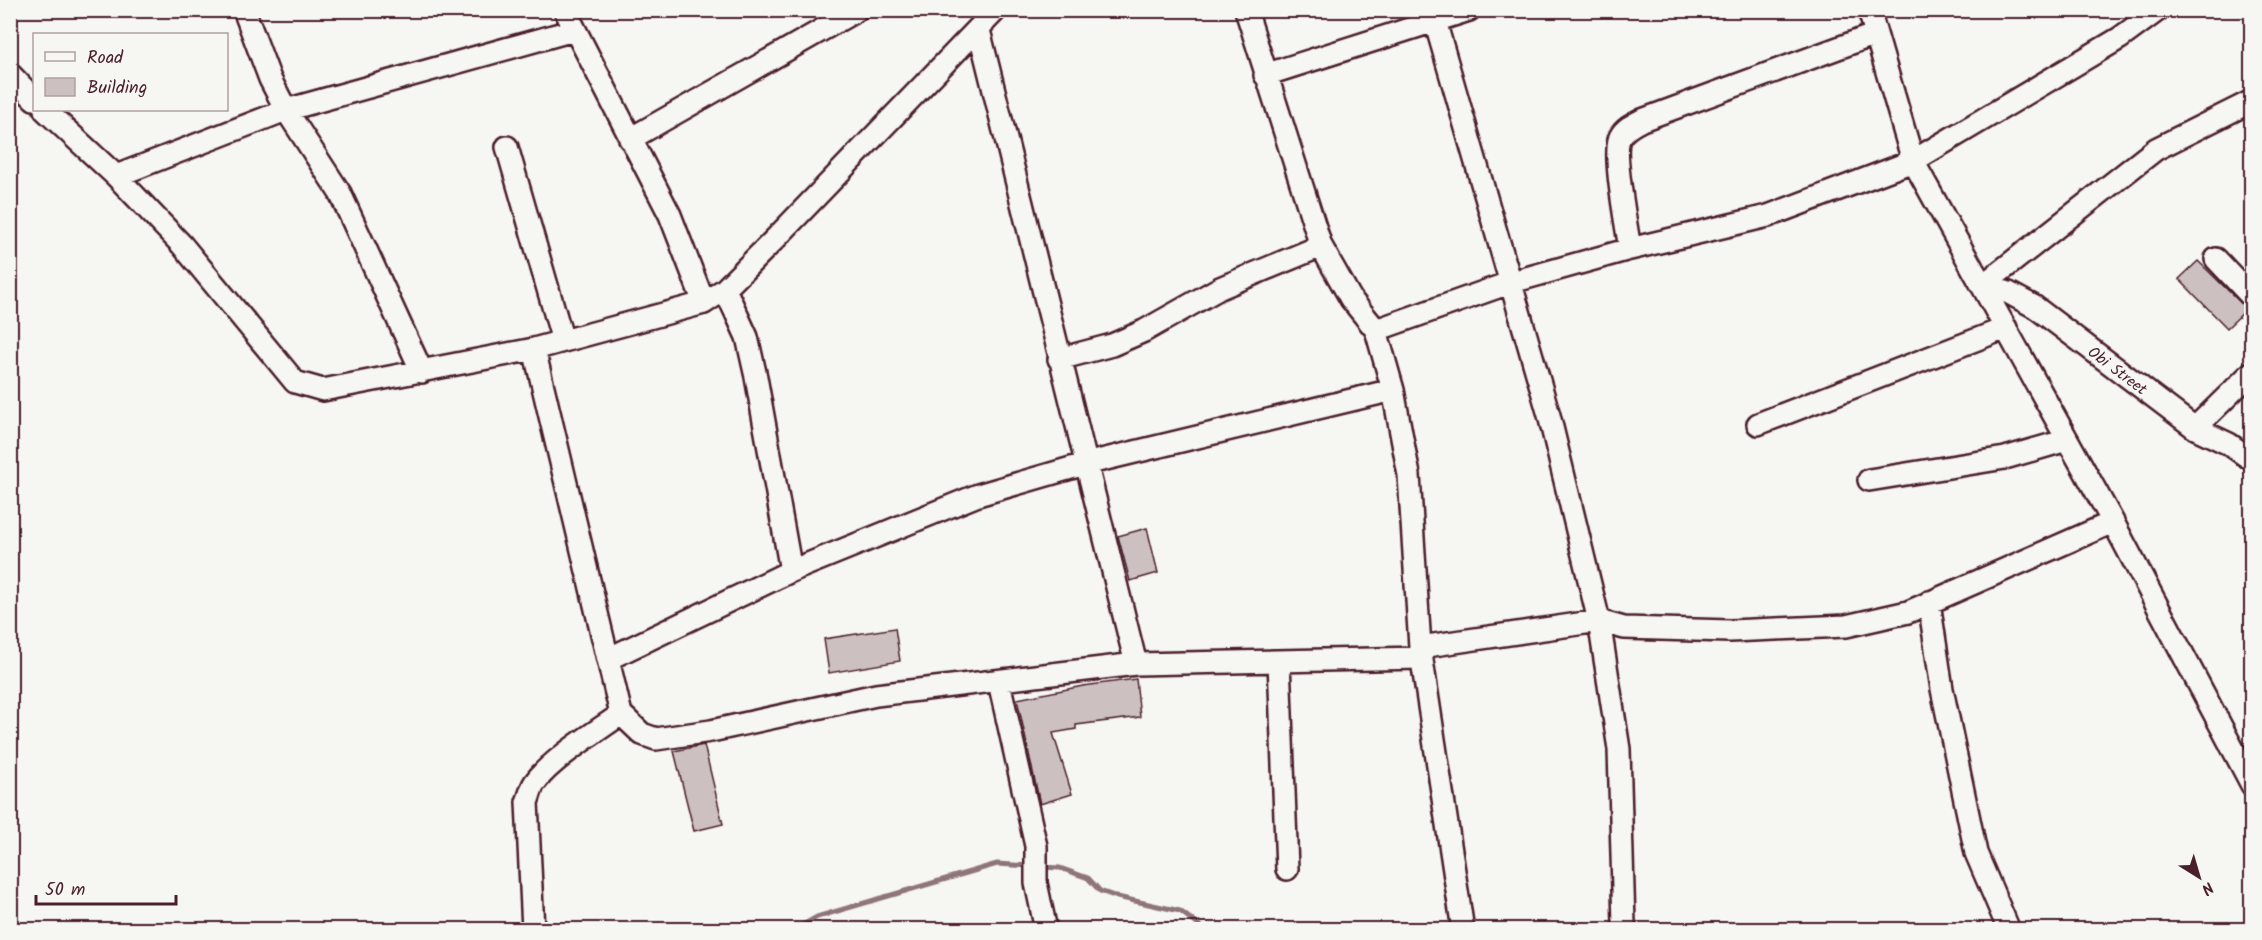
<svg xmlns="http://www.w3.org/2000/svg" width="2262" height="940" viewBox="0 0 2262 940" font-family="Kalam,sans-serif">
<rect width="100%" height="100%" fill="#f6f6f2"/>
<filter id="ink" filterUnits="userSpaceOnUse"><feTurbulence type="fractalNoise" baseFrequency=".0167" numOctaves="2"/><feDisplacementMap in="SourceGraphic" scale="12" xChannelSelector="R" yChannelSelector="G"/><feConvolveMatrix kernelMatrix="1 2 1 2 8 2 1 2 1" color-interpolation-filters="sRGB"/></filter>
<g filter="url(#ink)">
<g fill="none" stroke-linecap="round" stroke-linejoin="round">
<path stroke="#8e747a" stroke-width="5" d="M1040,867L1060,868L1088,878L1100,891L1117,897L1180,911L1205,930
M794,930L817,917L997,864L1030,866"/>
</g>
<path fill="#ccc1c0" stroke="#4a1f2b" stroke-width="1.5" d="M2198,261L2247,309L2227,328L2179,279Z
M1147,528L1158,573L1130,581L1118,536Z
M895,628L900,661L829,673L824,639Z
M1136,679L1140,717L1076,725V729L1053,733L1072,794L1040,804L1017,699L1083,686Z
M704,745L723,824L694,831L674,751Z"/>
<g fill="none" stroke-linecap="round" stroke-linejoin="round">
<g stroke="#4a1f2b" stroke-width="26">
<path id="minor" d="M244,10L270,79L286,110L340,193L422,372
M565,10L670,215L704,303
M1246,10L1321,246L1351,299L1376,330L1393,390L1409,475L1420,647L1463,930
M1869,10L1913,161L2113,522L2252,785
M1435,21L1549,415L1599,621L1619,749L1624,924
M979,30L1136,664
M10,74L34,99
M1265,75L1469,10
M45,110L116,176L182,245L295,382L323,390L534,349L704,303L725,289L777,237L996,10
M630,139L857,10
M507,147L563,341
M116,176L286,110L574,30
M1630,249C1627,229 1612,151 1620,137C1625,128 1634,124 1642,120L1876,34
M2216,259L2252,297
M1983,285L2156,149L2252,101
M1983,285L2009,293L2035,307L2195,428L2229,444L2252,460
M725,289L747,337L756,377L791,571
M1376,330L1512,282L1630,249L1768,216L1913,161L2120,38L2158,10
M534,349L621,714L642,734L656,739L711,731L876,695L1136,664L1422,658
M1059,359L1112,345L1144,331L1220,288L1321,246
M1758,424L2006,328
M2195,428L2252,372
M1869,480L2005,458L2067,440
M1929,602L1942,689L1976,853L2009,930
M1420,647L1599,621L1624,628L1730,631L1846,626L1908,612L2113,522
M608,659L791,571L978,495L1085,464L1393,390
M1279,661L1287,869
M999,682L1036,846V883L1046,930
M533,930L527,802C530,796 531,786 536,781C552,759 599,730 621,714"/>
</g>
<use href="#minor" stroke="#f6f6f2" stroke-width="21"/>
</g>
</g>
<g text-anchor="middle" stroke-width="6" stroke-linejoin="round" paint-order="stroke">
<g font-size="16" fill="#4a1f2b" stroke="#f6f6f2">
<text transform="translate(2118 370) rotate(37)" y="6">Obi Street</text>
</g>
</g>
<rect width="2262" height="940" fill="none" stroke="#f6f6f2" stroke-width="36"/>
<rect x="18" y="18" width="2226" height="904" fill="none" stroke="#4a1f2b" stroke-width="2" filter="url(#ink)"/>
<rect x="33" y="33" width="195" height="78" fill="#f6f6f2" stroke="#b1a0a2" stroke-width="1.5"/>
<rect x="45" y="52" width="30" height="9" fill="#f6f6f2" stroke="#b1a0a2" stroke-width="1.5"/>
<text x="87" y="63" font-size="18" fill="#4a1f2b">Road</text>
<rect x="45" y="78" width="30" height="18" fill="#ccc1c0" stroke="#b1a0a2" stroke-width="1.5"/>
<text x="87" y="93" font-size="18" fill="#4a1f2b">Building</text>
<g transform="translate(2199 877) rotate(143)" stroke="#f6f6f2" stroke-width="4.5" paint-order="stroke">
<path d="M0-4.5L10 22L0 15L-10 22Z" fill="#4a1f2b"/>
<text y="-9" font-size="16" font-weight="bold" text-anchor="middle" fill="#4a1f2b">N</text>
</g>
<path d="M36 895v9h140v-9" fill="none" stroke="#4a1f2b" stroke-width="3"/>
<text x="45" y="895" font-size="18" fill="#4a1f2b" stroke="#f6f6f2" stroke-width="4.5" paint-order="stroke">50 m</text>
</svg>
